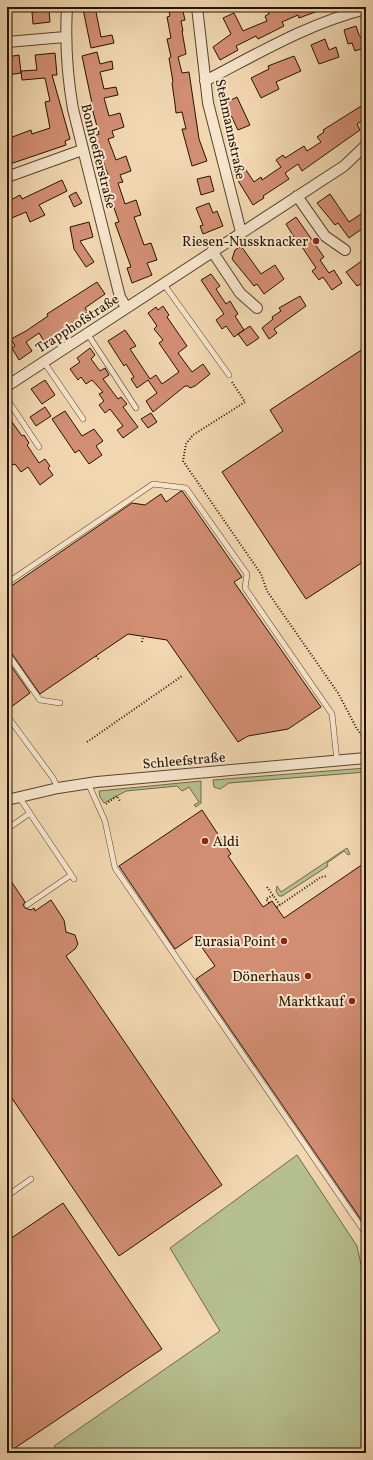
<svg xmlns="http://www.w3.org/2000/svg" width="373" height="1460" viewBox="0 0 373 1460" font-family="Vollkorn,serif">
<rect width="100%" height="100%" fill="#f1d7b0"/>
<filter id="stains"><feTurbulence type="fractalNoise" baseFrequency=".005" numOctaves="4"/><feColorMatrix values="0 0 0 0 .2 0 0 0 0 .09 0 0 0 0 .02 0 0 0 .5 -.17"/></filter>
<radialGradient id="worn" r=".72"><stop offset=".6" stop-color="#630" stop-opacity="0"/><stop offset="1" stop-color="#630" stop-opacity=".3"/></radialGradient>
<path fill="#b6bf8e" stroke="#6e6948" d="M366,768V772L229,783L220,789L214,787L213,780Z
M201,781V803L196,807L194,805L199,802L189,787L182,791L177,786L126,791L104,803L100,797L99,791Z
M347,848L350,854L348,855L344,851L327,863L328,866L282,896H279L276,891L277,886L281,892Z
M297,1155L357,1246L366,1288V1453H59L54,1446L220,1331L170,1248Z"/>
<path fill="#d28e73" stroke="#251303" d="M95,7L101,37L112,35L114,43L91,48L83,9Z
M168,7H182L185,20L181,21L183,31H182L186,54L178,57L182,73L189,72L199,139L207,161L192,166L182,129H186L182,112L176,113L175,104L172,83L173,82L169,58L171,57L167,39L171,38L167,17L170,16Z
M274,7L326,8L299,18L298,15L282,22L284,26L258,39L256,36L236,46L238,50L220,60L213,47L231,34L223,18L234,13L243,31L245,30L267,21L265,16L269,14L267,10Z
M49,10L50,22L33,24L32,12Z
M356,26L359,35L363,40L366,39V47L355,51L352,43L348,44L344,30Z
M325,39L329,50L336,47L339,57L319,64L311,45Z
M97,52L100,64L112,61L113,69L100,72L104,89L116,87L118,95L104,98L109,116L120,113L124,127L112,131L114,137L108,139L116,160L126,156L131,171L120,175L123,182L118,183L125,204L136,200L141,215L134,217L144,245L151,243L157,260L147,263L152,275L132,283L127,268L131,267L115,223L119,222L104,180L109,178L94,136L99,134L92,108H93L82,56Z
M55,53L57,75H52L70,139L65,141L66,145L7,165V139L31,130L32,134L50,128L45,102L50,101L45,78L22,80L21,71L37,70L35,55Z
M19,55L21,73L7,75V57Z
M294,56L301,71L276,82L279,89L261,98L251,78L269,69L268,66Z
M237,97L250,125L238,130L225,103Z
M366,103V118L357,124L360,130L302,171L298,164L285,173L289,179L263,196L264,198L253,205L234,174L244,167L254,182L261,177L262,180L281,167L276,160L283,155L285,158L304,146L307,151L321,142L317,137L324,132L323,130Z
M210,176L214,191L201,195L197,179Z
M62,180L67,191L39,205L45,215L30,222L26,212L7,220V202L20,195L22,199Z
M76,192L82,203L74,207L69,196Z
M330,194L349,222L361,214L366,221V226L349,238L338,223L335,225L317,203Z
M209,203L213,213L217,211L223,226L203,234L200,226L203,225L196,208Z
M296,217L324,257L320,260L329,273L334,270L342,283L332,290L323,277L319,280L312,271L316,268L300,244L297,247L290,240L294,237L286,224Z
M89,222L93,237L80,241L94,262L86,267L74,249L70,227Z
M241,246L261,274L275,265L284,279L264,294L257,284L254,286L232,259L235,250Z
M366,258V281L357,286L346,272Z
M211,274L220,286L216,289L226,304L230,301L238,314L235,316L244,330L234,337L226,326L222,329L216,320L224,314L201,280Z
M97,282L105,294L85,308L88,312L84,314L88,319L80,324L78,321L45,343L39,333L26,342L32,351L19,360L12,348L15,346L11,339L26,331L48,316L47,314Z
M300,296L306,306L274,329L277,333L269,339L262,328L273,319L272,317L281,311L279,308Z
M163,306L169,315L167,317L187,346L178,353L192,372L203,364L210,374L195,386L190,388L188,386H185L153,412L146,401L157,393L148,380L137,388L131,379L134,377L126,364L124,366L108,341L125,330L136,346L130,349L150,379L156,375L162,384L179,372L159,343L163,340L154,329L157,326L148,313L156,307L158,310Z
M250,326L259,338L247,346L238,334Z
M366,347V560L306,599L222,472L283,431L270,410Z
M90,348L95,355L91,359L100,371L105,368L109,375L103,379L118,399L121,397L127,404L123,407L138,427L123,438L117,430L123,426L110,409L105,413L99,405L104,401L99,394L103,392L92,380L86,384L81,377L78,380L70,369L80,362L77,358Z
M45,380L55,395L42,404L31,389Z
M45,407L51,416L36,426L30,417Z
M65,411L82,436L94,429L103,441L96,446L102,455L89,464L79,450L75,453L52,419Z
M151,413L157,422L148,428L141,419Z
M7,415L22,436L24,435L29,443L27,445L39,463L45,459L50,466L48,468L53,475L40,485L28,467L21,472L15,464L12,465L7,458V455L12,451L7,444Z
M181,491L183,492L242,577L234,582L321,707L288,729L248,736L238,742L167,640L128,634L40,694L10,651L7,649V589L132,503L145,505L161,494L166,502Z
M7,660L30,693L7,710Z
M202,810L231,854L228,856L263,907L272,901L284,918L363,864L366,869V1227L196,979L215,966L194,936L175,949L119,866Z
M7,875L25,902L23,905L25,908L31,910L34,908L35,911L51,900L64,920L66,932L75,935L78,944L75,949L66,956L222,1185L119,1256L7,1091Z
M63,1203L162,1349L12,1450L7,1443V1241Z"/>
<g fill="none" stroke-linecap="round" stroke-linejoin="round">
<g stroke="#58442e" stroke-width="6">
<path id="lane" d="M163,283L229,375
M87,333L136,408
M44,362L83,419
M7,399L39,447
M7,583L153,484L186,488L247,574L245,588L332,714L337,761
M366,651V671
M7,653L40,700L60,703
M8,717L53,778L58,788
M88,783L105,821L115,868L366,1234
M19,797L74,879
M7,829L30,813
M27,905L71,875
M7,1196L31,1179"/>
</g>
<g stroke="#58442e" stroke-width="12">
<path id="street" d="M67,7C65,42 67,75 73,109L120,297L126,307
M197,7L208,103L241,232
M7,42L65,37
M205,81C257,54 309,23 366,9
M7,177L82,150
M297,196L325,236L345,250
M212,251L240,293L257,308
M7,386L344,166L366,145
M7,800L58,788L97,782L366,758"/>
</g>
<path stroke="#251303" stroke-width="2" stroke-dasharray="1 2" stroke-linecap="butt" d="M232,382L245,402L193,435L186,444L183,461L261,574L267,591L338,693L357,729L366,741
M142,642L143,637
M96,656L99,660
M87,742L182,676
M106,804L117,796L120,801
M267,887L280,905
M269,903L266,899L273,895
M277,907L321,877L327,876"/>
<use href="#lane" stroke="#f6e5cc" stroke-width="5"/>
<use href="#street" stroke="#f6e5cc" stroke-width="10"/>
</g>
<g fill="#8f2418" stroke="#f6e5cc" stroke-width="1.5">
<circle cx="316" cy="241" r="4"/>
<circle cx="205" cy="841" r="4"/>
<circle cx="284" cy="941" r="4"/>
<circle cx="308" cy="976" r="4"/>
<circle cx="352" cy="1001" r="4"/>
</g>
<g text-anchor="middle" stroke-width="4" stroke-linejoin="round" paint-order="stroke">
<g font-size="14" fill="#251303" stroke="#f6e5cc">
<text transform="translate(231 129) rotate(78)" y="5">Stehmannstraße</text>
<text transform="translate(99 156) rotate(76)" y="5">Bonhoefferstraße</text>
<text transform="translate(77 323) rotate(-33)" y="5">Trapphofstraße</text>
<text transform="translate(184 760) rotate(-5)" y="5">Schleefstraße</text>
</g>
<g font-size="14" fill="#251303" stroke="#f6e5cc" text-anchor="end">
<text x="308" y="246">Riesen-Nussknacker</text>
<text x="213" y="846" text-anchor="start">Aldi</text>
<text x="276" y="946">Eurasia Point</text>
<text x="300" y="981">Dönerhaus</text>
<text x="344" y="1006">Marktkauf</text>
</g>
</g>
<rect width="373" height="1460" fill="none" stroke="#f1d7b0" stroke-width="24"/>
<rect x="8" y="8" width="357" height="1444" fill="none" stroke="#251303" stroke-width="2"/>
<rect x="12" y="12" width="349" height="1436" fill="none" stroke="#251303"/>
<rect width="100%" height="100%" filter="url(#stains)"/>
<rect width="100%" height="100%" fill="url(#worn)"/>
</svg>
